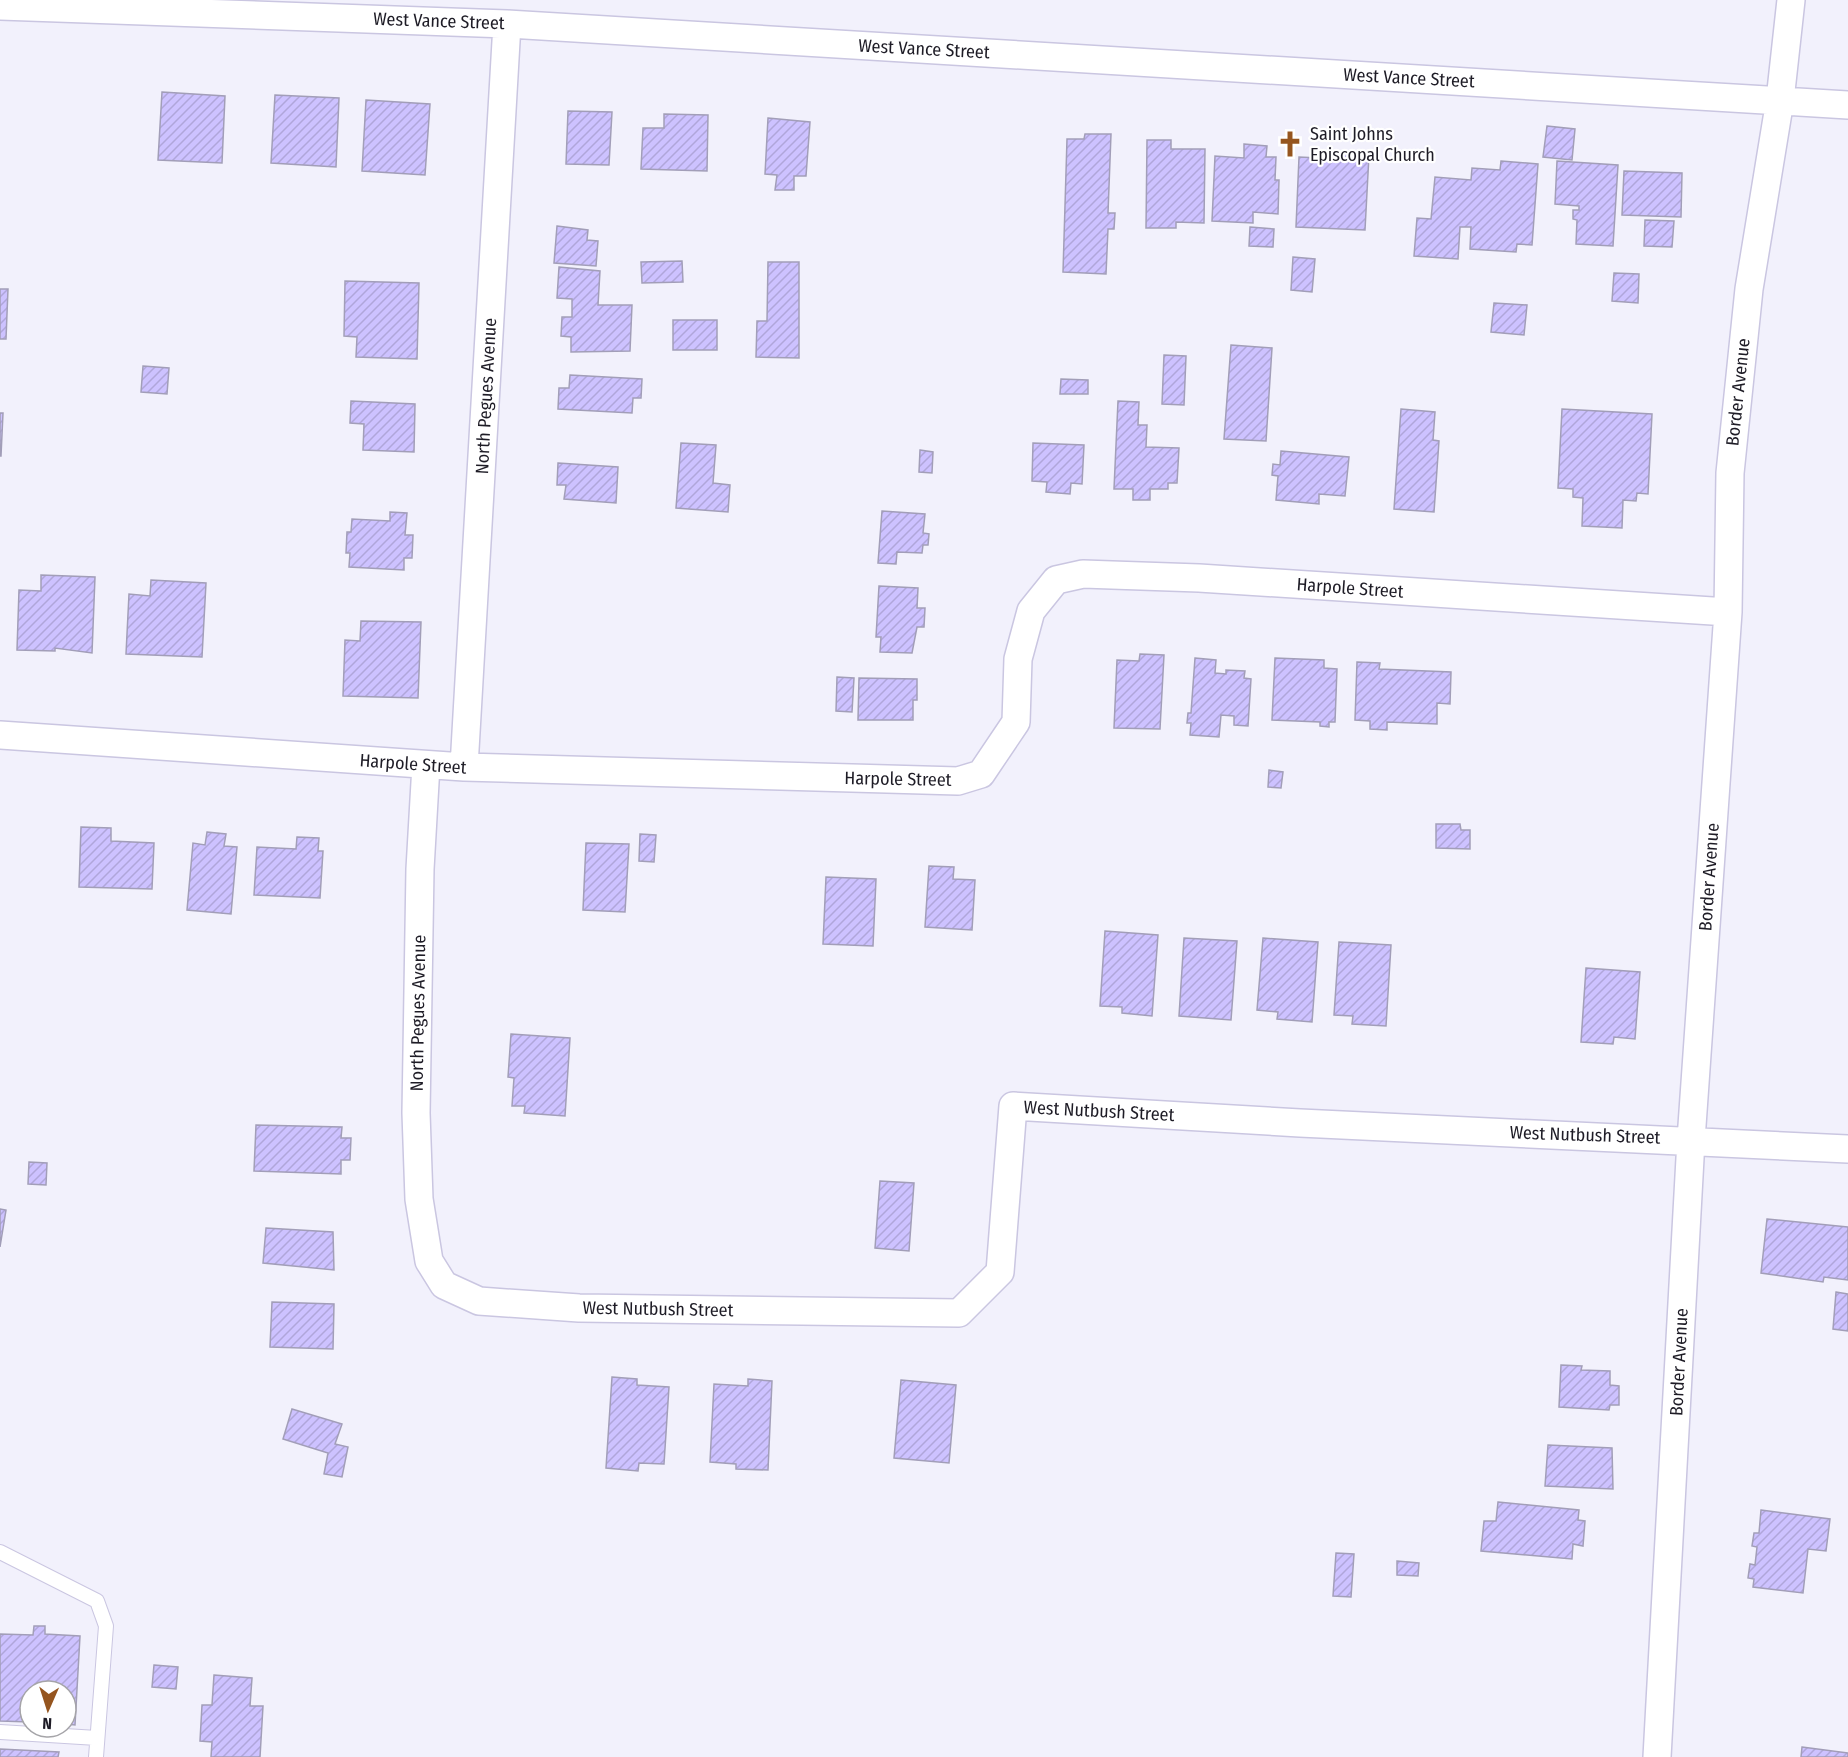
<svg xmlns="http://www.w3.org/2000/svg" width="1848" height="1757" viewBox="0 0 1848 1757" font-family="'Fira Sans Condensed',sans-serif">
<defs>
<pattern id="building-hatch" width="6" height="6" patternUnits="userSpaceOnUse" patternTransform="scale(1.5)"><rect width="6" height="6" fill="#cdc2ff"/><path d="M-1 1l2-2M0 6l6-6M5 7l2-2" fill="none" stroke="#b0a6da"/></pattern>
</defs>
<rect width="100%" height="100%" fill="#f2f1fc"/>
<path fill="url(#building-hatch)" stroke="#a29eb8" stroke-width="1.5" d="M162,92L225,96L222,163L158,160Z
M275,95L339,98L336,167L271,163Z
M366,100L430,104L425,175L362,171Z
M568,111L612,112L609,165L566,164Z
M664,114L708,115L707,171L641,169L643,128H664Z
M768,118L810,122L806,176H794V190H775L777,175L765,174Z
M1547,126L1575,129L1572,160L1543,157Z
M1085,134H1111L1108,213H1115L1114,229H1108L1106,274L1063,272L1067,139H1084Z
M1147,140H1171V149H1205L1204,223L1176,222V228H1146Z
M1244,144L1267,146L1266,157H1276L1275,180H1279L1278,214L1253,212V223L1212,221L1215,156L1244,158Z
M1342,154L1369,155L1365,230L1296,227L1299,157L1342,159Z
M1501,161L1538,164L1532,245L1517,244L1516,252L1470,249L1471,227H1460L1458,259L1414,256L1417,218L1431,219L1435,177L1471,180L1472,168L1500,170Z
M1557,161L1618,165L1613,246L1576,244L1577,220L1573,219V210H1579V206L1555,204Z
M1624,171L1682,173L1681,217L1622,215Z
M1645,220L1674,221L1672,247L1644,246Z
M557,226L588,230L587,240L598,241L596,266L554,263Z
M1250,227L1274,229L1273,247L1249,246Z
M1293,257L1315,259L1312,292L1291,290Z
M682,261L683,282L642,283L641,262Z
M768,262H799V358L756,357L757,321H767Z
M559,267L600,271L598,305H632L630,351L571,352V337L561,336L562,317H572V299L557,298Z
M1614,273L1639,274L1638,303L1612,301Z
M345,281L419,283L417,359L356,357L357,337L344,336Z
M0,289H8L6,339H0Z
M1494,303L1527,305L1524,335L1491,332Z
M673,320H717V350H673Z
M1231,345L1272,348L1266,441L1224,439Z
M1164,355L1186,356L1184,405L1162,404Z
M143,366L169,368L167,394L141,392Z
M570,375L642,379L641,398H633L632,413L558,409L559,388H569Z
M1061,379L1088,380V394H1060Z
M351,401L415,404L414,452L363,450L364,424L350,423Z
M1118,401L1139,402L1138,425H1147L1146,447L1179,448L1177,483H1168V489H1150V500H1133V489H1114Z
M1401,409L1435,412L1433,440L1439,441L1434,512L1394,509Z
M1562,409L1652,414L1648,494L1637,493L1636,501L1623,500L1622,528L1582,526L1583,498L1573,497V489L1558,488Z
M0,413H3L1,456H0Z
M681,443L716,445L713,483L730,485L728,512L676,508Z
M1033,443L1084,445L1082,484L1071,483L1070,494L1046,492L1047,482L1032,481Z
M920,450L933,452L932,473L919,472Z
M1281,451L1349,457L1345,496L1319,494V504L1276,500L1278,476L1272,475L1273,464L1280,465Z
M558,463L618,467L616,503L564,499L566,485H557Z
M882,511L925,514L923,533L929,534L928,545H923L922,553L897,552L896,564L878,563Z
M390,512L407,513L405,535H413L412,558H404V570L349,567L350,553H346L347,532H351L352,519L390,521Z
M41,575L95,577L92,653L55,648V651L17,650L19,590L41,591Z
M151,580L206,583L202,657L126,654L129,594L150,596Z
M879,586L918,588L917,608H925L924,627H917L912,653L880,652L881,637H876Z
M361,621L421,622L418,698L343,696L345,640L360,641Z
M1140,654L1164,655L1160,729L1114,728L1117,660L1139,661Z
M1195,658L1216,660L1215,673L1226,674V670L1245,671L1244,678L1251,679L1248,726L1234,725V716L1221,715L1219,737L1190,735L1191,723H1187L1188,713H1191Z
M1275,658L1324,660V668L1337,669L1335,722H1329V727L1320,726V722L1272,720Z
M1357,662L1380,663L1379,669L1451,672L1450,704L1437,703V724L1387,722V730L1370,729V721L1355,720Z
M837,677L854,678L852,712L836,711Z
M859,678L917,679V700H913V720H858Z
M1269,770L1283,772L1281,788L1268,787Z
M1436,824H1460L1461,830H1470V849L1436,848Z
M81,827L111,828V841L154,843L152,889L79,887Z
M207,832L226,834L224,846L237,847L231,914L187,910L193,843L205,845Z
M640,834L656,835L654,862L639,861Z
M297,837L319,838L318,851H323L320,898L254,895L257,847L296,849Z
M586,843L629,844L625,912L583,910Z
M929,866L954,867L953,879L975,880L972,930L925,927Z
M826,877L876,879L873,946L823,944Z
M1105,931L1158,935L1152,1016L1122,1013V1007L1100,1006Z
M1184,938L1237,941L1231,1020L1179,1016Z
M1263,938L1318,942L1312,1022L1277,1019L1278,1012L1257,1010Z
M1339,942L1391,945L1386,1026L1352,1024L1353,1016L1334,1015Z
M1586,968L1640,972L1635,1039L1614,1037L1613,1044L1581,1042Z
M511,1034L570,1038L565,1116L524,1113L525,1106H512L514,1078L508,1077Z
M256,1125L342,1127L341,1138H351L350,1160H341V1174L254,1171Z
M29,1162L47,1163L46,1185L28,1184Z
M880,1181L914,1183L909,1251L875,1248Z
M0,1209L6,1210L0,1247Z
M1767,1219L1848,1227V1280L1824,1277L1823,1282L1761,1273Z
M266,1228L333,1232L334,1270L263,1263Z
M1836,1292L1848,1294V1331L1833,1329Z
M272,1302L334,1304L333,1349L270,1347Z
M1561,1365L1582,1366L1581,1370L1610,1371V1385L1619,1386V1405H1610L1609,1410L1559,1407Z
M612,1377L637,1379V1385L669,1387L664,1464L639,1463L638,1471L606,1468Z
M748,1379L772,1381L768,1470L736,1469V1464L710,1462L714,1384L748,1386Z
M901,1380L956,1385L949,1463L894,1458Z
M292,1409L342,1424L335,1444L348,1447L342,1477L324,1474L328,1453L283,1439Z
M1548,1445L1612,1448L1613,1489L1545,1486Z
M1498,1502L1579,1510L1578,1520L1585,1521L1583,1546L1573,1544L1572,1559L1481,1551L1484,1521H1496Z
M1761,1510L1830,1519L1826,1551L1808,1549L1803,1593L1753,1587L1754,1579L1748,1578L1750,1564L1755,1565L1757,1547L1752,1546L1754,1533H1759Z
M1336,1553L1354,1554L1351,1597L1333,1596Z
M1397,1561L1419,1563L1418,1576L1397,1575Z
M34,1626H45V1634L80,1636L75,1725L66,1724V1691H30V1722L0,1721V1634L33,1635Z
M154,1665L178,1667L176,1689L152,1687Z
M214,1675L252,1678L250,1706H263L260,1757H211L212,1742L200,1741L202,1705H212Z
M1802,1747L1848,1753V1757H1801Z
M0,1749L59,1752L58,1757H0Z"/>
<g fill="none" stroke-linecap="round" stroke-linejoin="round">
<g stroke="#cac6e1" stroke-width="16">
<path id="service" d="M0,1552L97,1601L106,1626L96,1757
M0,1732L97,1738"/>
</g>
<g stroke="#cac6e1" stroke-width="30">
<path id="minor" d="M0,6L507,24L1848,105
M0,735L464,767L958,781L981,774L1016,722L1018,659L1031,611L1056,580L1083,574L1199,578L1728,612
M426,765L420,869L416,1113L419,1199L429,1261L444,1285L479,1301L579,1308L959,1313L1000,1272L1013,1106L1300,1123L1848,1149
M464,767L507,24
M1657,1757L1691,1140L1728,612L1730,473L1749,289L1780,100L1791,0"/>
</g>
<use href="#service" stroke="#fff" stroke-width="14"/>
<use href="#minor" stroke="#fff" stroke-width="27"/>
</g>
<defs>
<g id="church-bare" transform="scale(2.07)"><path d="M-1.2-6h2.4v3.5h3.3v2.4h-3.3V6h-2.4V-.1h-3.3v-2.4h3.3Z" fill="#95551f" stroke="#fff" stroke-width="2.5" paint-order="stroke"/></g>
</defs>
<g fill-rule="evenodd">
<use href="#church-bare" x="1290" y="144"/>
</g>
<g text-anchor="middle" stroke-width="4.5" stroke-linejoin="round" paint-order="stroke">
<g font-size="18" fill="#1e1c26" stroke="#fff">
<text transform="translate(439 21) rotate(2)" y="6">West Vance Street</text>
<text transform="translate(924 49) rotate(3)" y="6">West Vance Street</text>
<text transform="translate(1409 78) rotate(3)" y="6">West Vance Street</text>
<text transform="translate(1738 392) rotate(-84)" y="6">Border Avenue</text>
<text transform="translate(486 396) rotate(-87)" y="6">North Pegues Avenue</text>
<text transform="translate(1350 588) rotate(4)" y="6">Harpole Street</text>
<text transform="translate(413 764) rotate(4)" y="6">Harpole Street</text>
<text transform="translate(898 779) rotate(1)" y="6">Harpole Street</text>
<text transform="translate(1709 877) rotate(-86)" y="6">Border Avenue</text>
<text transform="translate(418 1013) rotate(-89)" y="6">North Pegues Avenue</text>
<text transform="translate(1099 1111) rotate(3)" y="6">West Nutbush Street</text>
<text transform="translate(1585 1135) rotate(2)" y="6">West Nutbush Street</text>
<text transform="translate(658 1309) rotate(1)" y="6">West Nutbush Street</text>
<text transform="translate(1679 1362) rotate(-87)" y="6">Border Avenue</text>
</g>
<g font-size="18" fill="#1e1c26" stroke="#fff" text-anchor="start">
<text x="1310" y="140">Saint Johns<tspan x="1310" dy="21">Episcopal Church</tspan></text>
</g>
</g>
<g transform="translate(48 1709) rotate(183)"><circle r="28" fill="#ffffff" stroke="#a5a4a8" stroke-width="1.5"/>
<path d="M0-4.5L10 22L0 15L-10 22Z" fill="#95551f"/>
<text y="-9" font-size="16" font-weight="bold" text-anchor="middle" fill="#1e1c26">N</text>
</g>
</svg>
